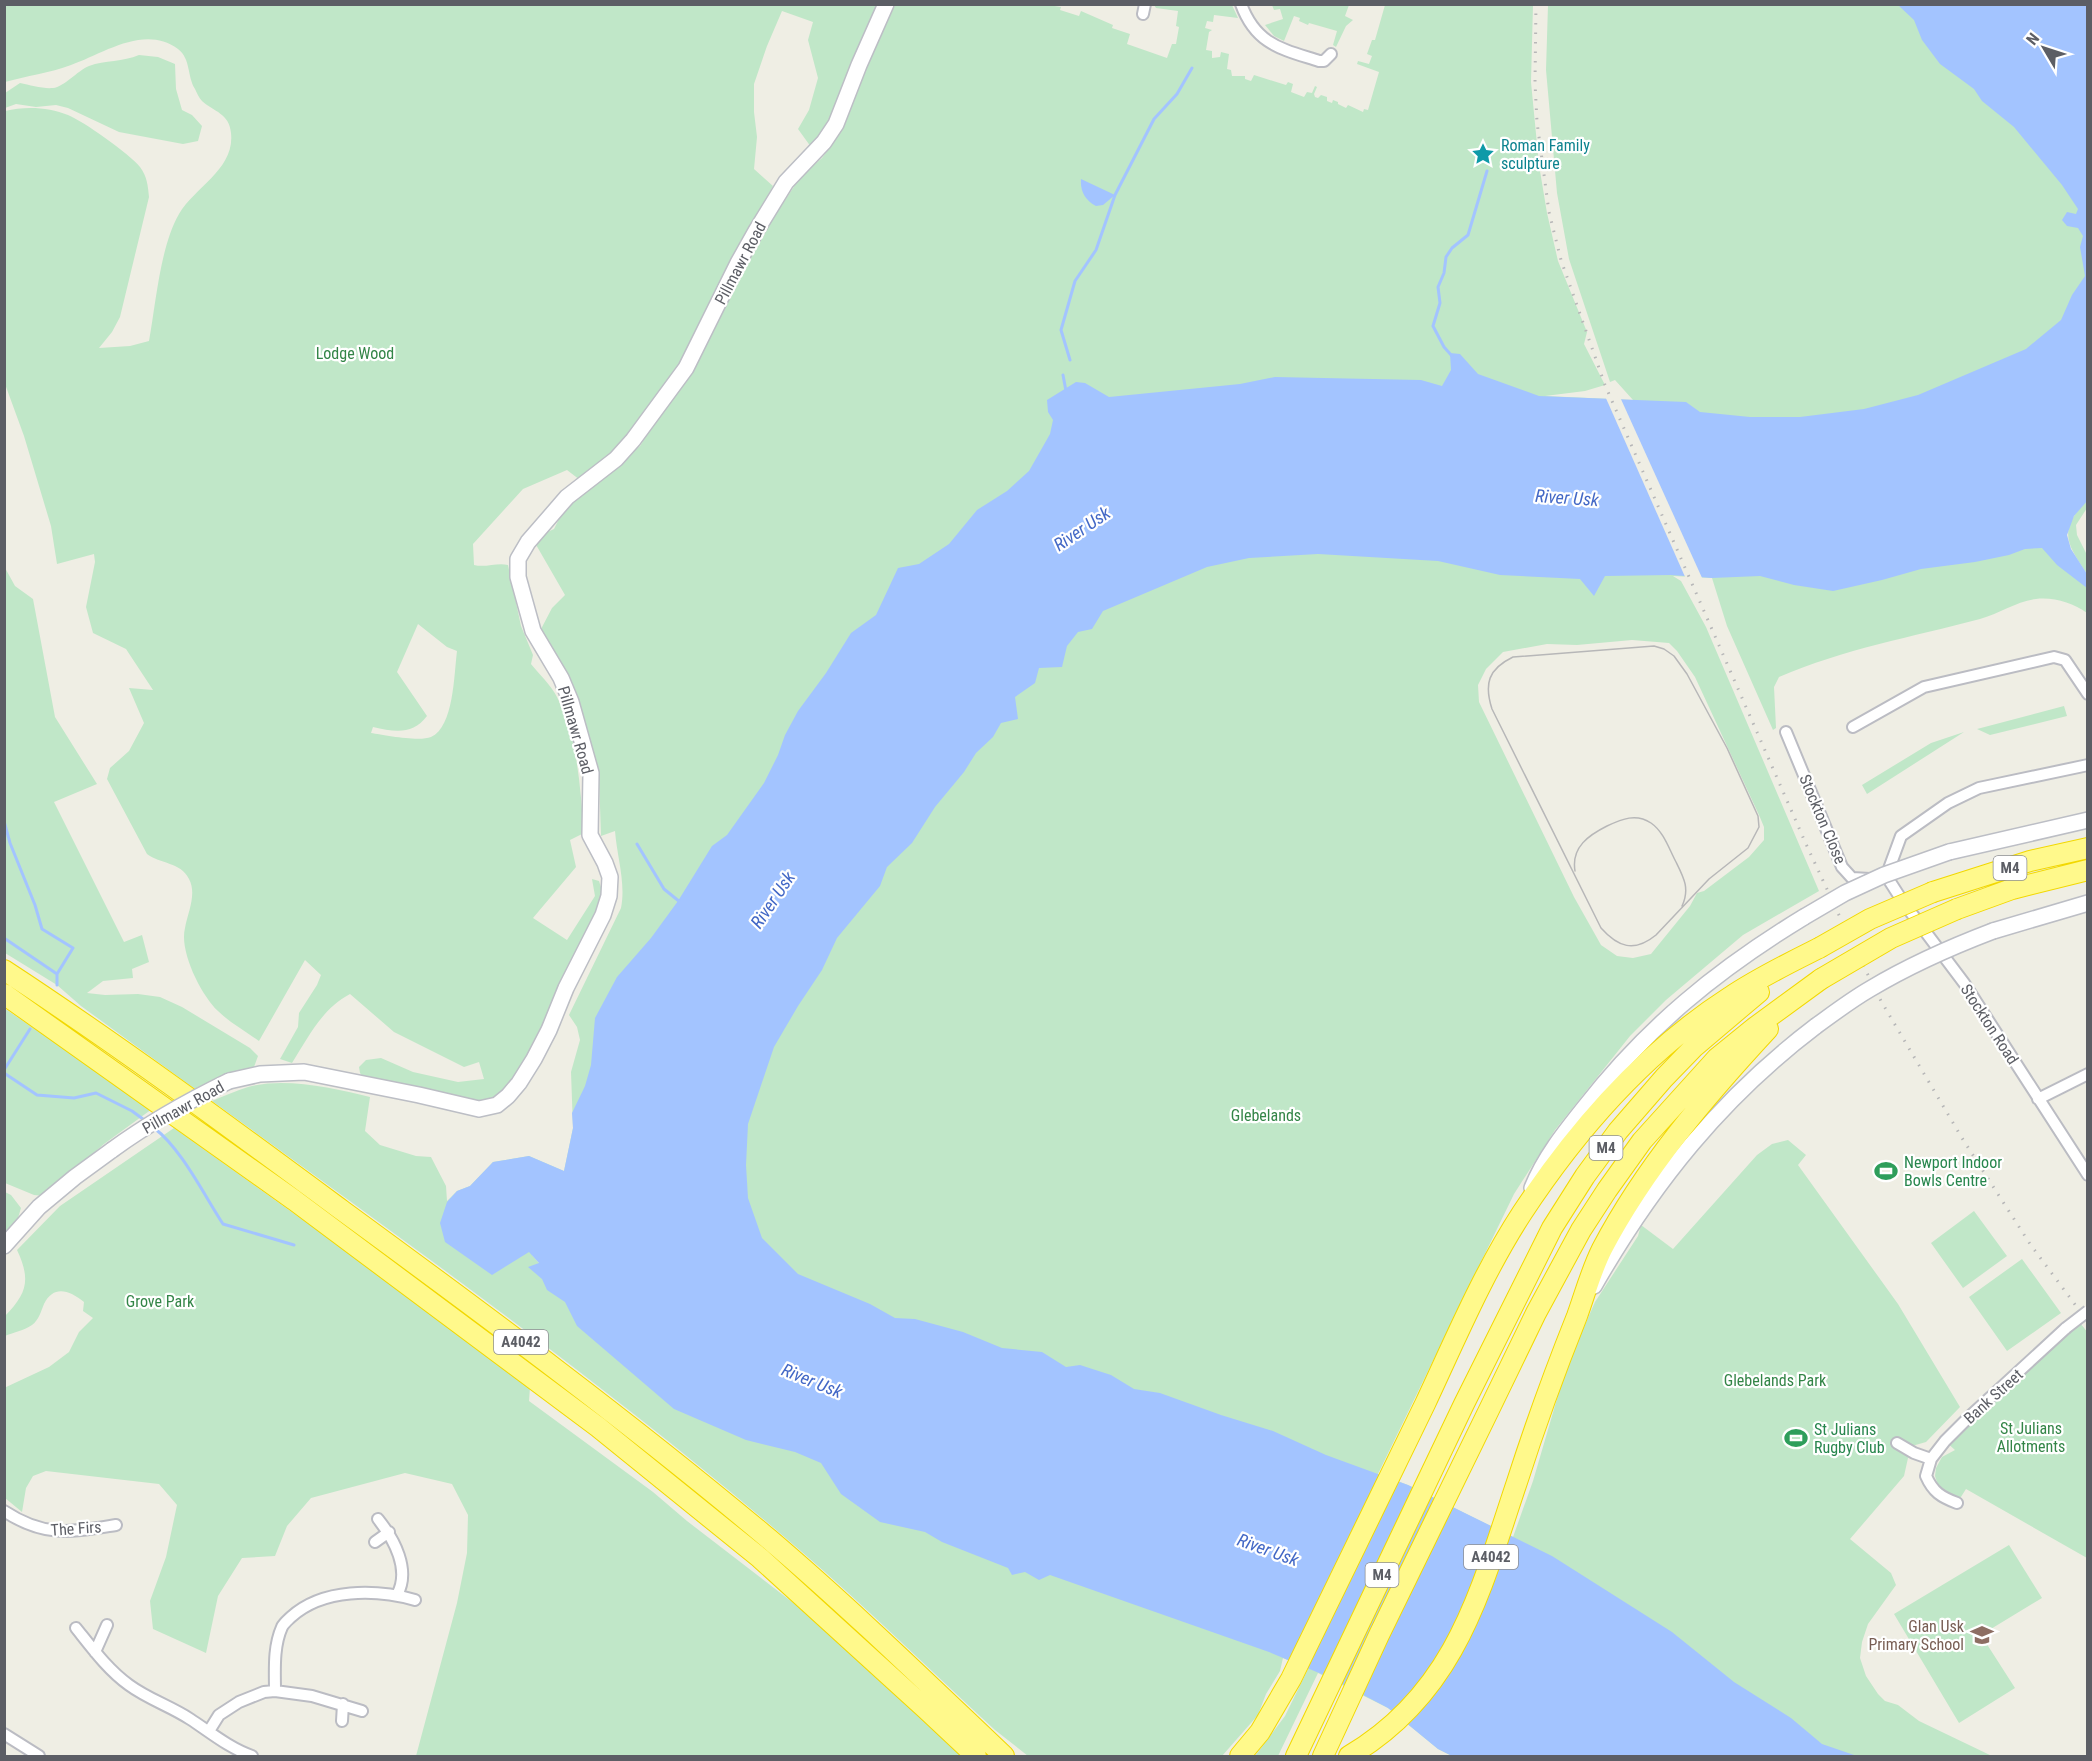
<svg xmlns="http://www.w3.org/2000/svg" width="2092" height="1761" viewBox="0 0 2092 1761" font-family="'Roboto Condensed',sans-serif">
<rect width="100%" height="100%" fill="#efeee4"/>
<path fill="#c0e7c8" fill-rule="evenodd" d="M1042,4L1047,6L1048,5L1061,7L1060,10L1079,16L1081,11L1113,25L1112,28L1130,34L1127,44L1167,58L1172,44H1176L1179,27L1176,26L1178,11L1156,8L1154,5H1232L1238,18L1214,15L1213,22L1207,21L1205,28L1212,30L1209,32L1206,50L1212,51V58L1220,57L1221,52L1229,54L1227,69L1231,70L1232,76H1245V79L1251,81L1254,75L1286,85L1288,82L1293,84L1291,92L1304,97L1307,92L1312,93L1315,86L1317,87L1314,94L1315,97L1318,98L1321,95L1327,97V101L1332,103L1333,100L1338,102V104L1346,108L1348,105L1363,112L1364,109L1368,110L1379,72L1357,64L1358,61L1369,64L1372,56L1367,54L1372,40H1375L1385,5H1533L1531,82L1539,165L1547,213L1558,261L1587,332L1584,344L1605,385L1585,391L1545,396L1633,400L1615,380L1610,382L1569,259L1557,193L1546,70L1548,5H1951L2087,148V370L1990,434L1166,439L532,1255L539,1263L1229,1578L1452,1756L1438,1749L1388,1708L1318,1673L1278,1756H1255L1285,1716L1308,1669L1283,1658L1280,1671L1266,1694L1258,1715L1222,1756H1028L995,1730C931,1671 868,1609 802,1552C614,1390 412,1246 212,1101C224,1096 235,1091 248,1087C285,1077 333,1088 370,1097L365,1131L380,1145L416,1156L431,1157L446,1186L447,1201L457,1191L470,1186L493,1162L529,1156L564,1171L573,1128L571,1072L580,1040L577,1027L569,1015L621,908C626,883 617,857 615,831L601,836L599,777L584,721L572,683L540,631L552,608L565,595L535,543L543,534L554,529L566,505L640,446L666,404L766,229L801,176L822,158L843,129L870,59L895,5Z
M5,5H879L828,121L811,147L798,129L809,110L818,78L808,40L813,22L782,11L767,46L754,84V112L757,137L754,169L773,186L714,295L678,370L623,442L598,467L580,480L567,470L523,489L473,544L474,565C486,568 497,562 508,565L521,626L533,655L531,664C539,674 551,685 557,697C578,738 580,787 584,833L570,840L576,867L533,918L567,940L595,896L592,879L599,881L604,897L530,1056L518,1077L495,1100L476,1105L366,1081L360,1073L359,1067L366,1060L381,1058L413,1072L458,1082L484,1079L479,1062L464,1067L394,1032L350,994C322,1009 309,1036 292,1063L280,1059L298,1027L299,1013L317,985L321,975L305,960L259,1041C245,1031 229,1022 218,1011C201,995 179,951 185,928C188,912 197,894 189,879C181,862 160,864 147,854L107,779L110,768L129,751L144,723L129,688L153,690L126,649L93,633L86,607L95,562L94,554L57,564L51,526L24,436L5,384V111C25,106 49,107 68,115C83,121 130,154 140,167C147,176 148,186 149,197L120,317L112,332L99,348L130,346L149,341C156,303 160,247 179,214C196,186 235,169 231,133C229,113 214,112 202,101C199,98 197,93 195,89C187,76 191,59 178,49C144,24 103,54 71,65C50,73 26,76 5,82ZM418,624L447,647L457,651C454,674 454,727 431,737C419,742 384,735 371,733L373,727C395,732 413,735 427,716L397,672Z
M1272,5H1349L1345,16L1353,20L1346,26L1336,47L1333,45L1337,31L1309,23L1308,25L1299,21L1300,18L1294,16L1284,41L1274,36L1265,25L1283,19L1280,9L1274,10Z
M139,55L158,57L175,64L176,89L182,110L192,115L202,126L198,141L183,144L119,132L68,108L56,105L36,107L16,104L5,108V93L20,83C30,85 43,89 53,88C64,87 77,71 89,66C105,60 123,62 139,55Z
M2087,500V508L2076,525L2077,535L2087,555V574C2066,543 2058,530 2087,500Z
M1136,525L2057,540L2087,584V613C2073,603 2054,597 2036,599C2017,601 1999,614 1980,619C1912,637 1844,649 1779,677L1774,687L1776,728L1773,730L1727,626L1712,578L1673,576L1681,581L1706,627L1819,891L1743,935L1666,1000L1630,1036L1555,1130L1514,1194L1378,1474L1408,1485L1513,1537L1533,1481L1566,1368L1595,1302L1638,1236L1641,1225L1673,1249L1757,1155L1772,1144L1788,1140L1806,1155L1798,1165L1898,1304L1960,1407L1926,1442L1905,1448L1908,1458L1904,1476L1850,1539L1891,1573L1896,1585L1868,1624L1862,1642L1860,1658L1866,1676L1878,1694L1885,1701L1898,1705L1919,1721L1992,1756H1751L763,1335L707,1069ZM1632,640L1669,643L1677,651L1695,677L1759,815L1764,827V840L1749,857L1704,891L1697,893L1690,906L1651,954L1633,958L1617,956L1601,945L1574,897L1479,702L1478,685L1486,669L1503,652L1547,644L1577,645Z
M4,566L15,586L33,599L55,717L97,784L54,802L124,942L142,935L149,962L132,969L133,978L103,981L87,993L105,995L138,994L160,997L182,1007L250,1048L258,1056L254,1067L222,1076L195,1089L81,1006L57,985L5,953Z
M2064,706L2067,716L1990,735L1977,729Z
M1964,732L1867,794L1862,785L1931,743Z
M4,1008L152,1109L104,1144L44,1196L34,1195L5,1183Z
M174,1128L457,1330L530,1387L529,1401L653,1492L687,1521L796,1605L964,1756H416L457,1603L467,1553L468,1515L452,1484L405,1473L311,1498L287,1526L275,1556L242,1558L218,1596L206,1653L153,1629L150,1601L166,1557L177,1505L159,1484L46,1471L33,1476L26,1488L22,1512L5,1498L4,1388L49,1367L69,1352L79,1332L93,1318L83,1311L84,1302C70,1291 54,1284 44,1304C41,1311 39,1320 32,1325C25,1330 12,1333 5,1336V1316C27,1293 31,1280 17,1250L60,1206Z
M5,1192L11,1195L21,1208L18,1218L5,1234Z
M1974,1211L2007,1256L1963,1288L1931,1243Z
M2022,1259L2061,1313L2007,1351L1969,1297Z
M2077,1319L2088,1333L2087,1558L1966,1489L1959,1500L1938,1485L1935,1476L1936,1468L1942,1457L1955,1450L1945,1441Z
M2009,1545L2042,1598L1981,1635L2015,1688L1959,1723L1894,1614Z"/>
<path fill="#a3c4ff" d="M1898,5H2087L2088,500L2074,516L2067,535L2071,549L2087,574V588L2057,565L2042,548L2025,549L2009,555L1975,562L1921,569L1882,580L1833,591L1794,585L1760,576L1712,578L1671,575L1605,576L1594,596L1580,579L1500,575L1438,561L1318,554L1249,558L1207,567L1103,611L1092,629L1078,632L1067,646L1062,667L1039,668L1035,683L1015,697L1018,719L1001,723L993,737L976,753L964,772L935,807L912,843L887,867L880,886L837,938L822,970L798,1006L774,1047L748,1124L746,1165L748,1198L762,1238L798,1274L870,1304L895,1318L915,1319L963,1332L1002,1348L1042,1352L1066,1367L1080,1365L1111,1375L1134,1389L1160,1393L1221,1415L1273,1431L1326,1455L1408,1485L1552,1556L1672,1632L1734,1682L1791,1718L1822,1744L1857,1756H1452L1438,1749L1388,1708L1331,1678L1269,1652L1050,1575L1039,1580L1025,1572L1012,1575L1008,1568L942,1542L925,1532L880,1522L841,1494L821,1463L795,1452L746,1440L674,1409L577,1326L565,1302L547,1290L542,1279L528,1267L539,1263L529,1252L492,1275L445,1242L440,1223L447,1202L457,1191L470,1186L493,1162L529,1156L564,1171L573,1128L572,1113L585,1086L591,1065L595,1018L617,977L651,938L678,901L712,846L727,835L764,783L778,755L785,735L798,711L826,673L851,633L876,615L898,568L919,564L949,544L977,510L1007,491L1029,471L1050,434L1053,420L1048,412L1047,400L1076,382L1085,383L1109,397L1240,384L1275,377L1421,380L1442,386L1451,370L1450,353L1460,354L1478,374L1539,396L1686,402L1700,412L1750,417H1800L1864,409L1918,395L2026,349L2061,320L2072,295L2085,276L2080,247L2083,236L2078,228L2067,226L2062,220L2067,212L2076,214L2078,209L2062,185L2014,127L1982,101L1974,89L1940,64L1922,40L1914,20Z
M1081,179L1115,195L1103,205L1096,206C1085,200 1080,191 1081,179Z"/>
<path fill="#efeee4" d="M1605,396L1620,397L1703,580L1686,579Z"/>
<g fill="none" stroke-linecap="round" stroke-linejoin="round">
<path stroke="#a3c4ff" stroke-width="3" d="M1452,356L1444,347L1433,326L1440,303L1438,287L1444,273L1446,257L1452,248L1468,235L1487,171
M1070,360L1061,330L1075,281L1096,250L1115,195L1154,119L1177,94L1192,68
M1063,375L1066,391
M4,821L10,843L35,905L42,929L73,948L57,974V985
M637,844L664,889L680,902
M4,938L57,974
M4,1070L30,1029
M4,1073L37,1095L74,1098L96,1093L132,1111L147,1122
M154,1128C181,1148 204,1195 223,1224L294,1245"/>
<g stroke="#bbbcc3" stroke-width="14">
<path id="street" d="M1241,4C1256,45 1282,49 1319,61H1324L1331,54
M1143,14L1145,4
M1853,727L1924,687L2054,657L2065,660L2088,694
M1786,732L1842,867L1852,878L1870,879
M1886,877L1901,836L1948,803L1979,788L2088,765
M1887,877L1903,902L1964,983L2088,1175
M2038,1099L2088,1074
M1897,1443L1914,1453L1931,1459L1945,1441L1967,1419L2066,1328
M1931,1459L1926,1476C1933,1492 1941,1497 1957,1503
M4,1511C45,1538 71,1532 116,1525
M378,1519C394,1539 411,1570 397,1595
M375,1542L389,1532
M76,1628C92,1648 108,1670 129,1685C148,1699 170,1706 190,1719C210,1732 229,1748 252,1756
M95,1652L107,1625
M275,1691C275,1671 273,1647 282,1627C284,1623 288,1620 291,1617C323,1588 376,1589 415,1600
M342,1721L343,1704
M209,1731L219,1715L239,1702L264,1692L275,1691L312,1696L362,1711
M4,1734L39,1756"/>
</g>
<g stroke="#bcbec5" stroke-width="18">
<path id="secondary" d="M1949,852L2088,820
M1993,931L2088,903
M229,1081L260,1074L304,1072L419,1095L479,1109L497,1105L508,1096L519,1083L534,1059L549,1030L566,988L603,915L609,896L610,877L605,863L590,835L591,773L571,702L561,678L533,631L518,577V559L528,542L567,497L616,459L633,440L686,368L738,263L756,231L786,182L824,142L836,124L859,65L886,4
M1532,1188C1544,1158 1564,1133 1584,1108C1647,1027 1717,970 1804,917
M4,1246L39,1207L75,1177L112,1150
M1594,1286C1653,1183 1721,1098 1816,1026"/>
</g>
<g stroke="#f2d800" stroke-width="22">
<path id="highway" d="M1933,892L2030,861L2088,848
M1957,909L2012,889L2088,870
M4,970C120,1046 232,1129 343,1211C488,1317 632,1424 769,1539C850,1608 927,1683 1004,1756
M4,994L294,1200L598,1427L760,1558L926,1709L976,1756
M1240,1756L1260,1732L1291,1679C1336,1588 1380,1495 1425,1404C1455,1340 1483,1273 1522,1213C1576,1131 1646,1051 1730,997C1758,978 1789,963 1819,948
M1296,1756L1464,1404L1552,1228L1585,1176L1618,1131L1664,1078L1694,1047L1759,992
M1323,1756L1379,1635L1486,1416L1536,1313L1581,1230L1607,1190L1642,1141L1717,1058L1754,1028L1821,979
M1349,1756C1456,1693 1480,1592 1517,1482C1535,1426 1555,1371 1577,1316C1585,1294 1591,1271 1602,1249C1645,1167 1706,1096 1768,1029"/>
</g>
<use href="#street" stroke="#fff" stroke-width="10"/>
<use href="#secondary" stroke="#fff" stroke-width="15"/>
<use href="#highway" stroke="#fff98b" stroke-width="20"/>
<path stroke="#b7b7b8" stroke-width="1.5" d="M1654,646L1664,649L1674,656L1687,674L1727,748L1758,816L1759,827L1748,848L1709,879L1656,935C1634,953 1618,947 1601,928L1492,709C1484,684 1488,669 1513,657Z
M1575,871C1571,847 1589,835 1607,826C1622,819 1636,813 1651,823C1664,832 1669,849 1676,862C1684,878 1690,889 1682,906"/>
<path stroke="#b7b7b8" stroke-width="3" stroke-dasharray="1.5 8" stroke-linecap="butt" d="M1536,4L1535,83L1537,122L1549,212L1561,260L1605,385L1806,844L1852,943L1881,1001L1962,1138L2030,1244L2088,1322"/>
<g stroke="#bbbcc3" stroke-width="14" stroke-linecap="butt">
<path id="street-bridge" d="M2066,1328L2088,1311"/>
</g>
<g stroke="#bcbec5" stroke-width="18" stroke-linecap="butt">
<path id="secondary-bridge" d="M1804,917L1845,893L1884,875L1949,852
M1816,1026C1834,1013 1851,1000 1870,989C1910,965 1951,947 1993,931
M112,1150C149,1123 188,1101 229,1081"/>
</g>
<g stroke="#f2d800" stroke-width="22" stroke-linecap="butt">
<path id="highway-bridge" d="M1819,948L1870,919L1933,892
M1821,979L1891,938L1957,909"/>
</g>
<use href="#street-bridge" stroke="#fff" stroke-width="10"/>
<use href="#secondary-bridge" stroke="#fff" stroke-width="15"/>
<use href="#highway-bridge" stroke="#fff98b" stroke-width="20"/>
</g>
<defs>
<g id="sight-bare" transform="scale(1.8)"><path d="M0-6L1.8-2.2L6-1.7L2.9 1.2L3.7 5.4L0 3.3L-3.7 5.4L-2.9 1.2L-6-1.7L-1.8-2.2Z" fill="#0f9aa8" stroke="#fff" stroke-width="2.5" paint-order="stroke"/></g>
<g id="stadium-bare" transform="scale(1.8)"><path d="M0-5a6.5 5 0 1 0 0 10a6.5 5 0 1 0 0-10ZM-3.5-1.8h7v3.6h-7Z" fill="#2e9e5b" stroke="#fff" stroke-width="2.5" paint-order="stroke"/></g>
<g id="school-bare" transform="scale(1.8)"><path d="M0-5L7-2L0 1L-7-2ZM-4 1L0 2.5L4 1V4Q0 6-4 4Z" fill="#8d6e63" stroke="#fff" stroke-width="2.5" paint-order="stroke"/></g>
</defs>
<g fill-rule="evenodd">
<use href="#sight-bare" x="1483" y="154"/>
<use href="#stadium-bare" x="1886" y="1171"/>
<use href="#stadium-bare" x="1796" y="1438"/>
<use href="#school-bare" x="1982" y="1635"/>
</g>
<g text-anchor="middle" stroke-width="4.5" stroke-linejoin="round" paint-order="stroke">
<g fill="#fff" stroke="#8d8e93" stroke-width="1.5">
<rect x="1993.5" y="856" width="33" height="24" rx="4.5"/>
<rect x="1589.5" y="1136" width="33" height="24" rx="4.5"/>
<rect x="494" y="1330" width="54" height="24" rx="4.5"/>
<rect x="1464" y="1545" width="54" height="24" rx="4.5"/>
<rect x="1365.5" y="1563" width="33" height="24" rx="4.5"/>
</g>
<g font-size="15" font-weight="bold" fill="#5c5e65">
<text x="2010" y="873">M4</text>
<text x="1606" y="1153">M4</text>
<text x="521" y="1347">A4042</text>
<text x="1491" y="1562">A4042</text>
<text x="1382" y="1580">M4</text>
</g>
<g font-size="16" fill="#0d838f" stroke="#fff" text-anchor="start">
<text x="1501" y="151">Roman Family<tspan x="1501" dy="18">sculpture</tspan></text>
</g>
<g font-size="16" fill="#5c5e65" stroke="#fff">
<text transform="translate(740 263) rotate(-62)" y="6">Pillmawr Road</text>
<text transform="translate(576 730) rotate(74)" y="6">Pillmawr Road</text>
<text transform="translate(1823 819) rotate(67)" y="6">Stockton Close</text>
<text transform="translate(1990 1024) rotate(57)" y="6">Stockton Road</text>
<text transform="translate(183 1107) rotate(-29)" y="6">Pillmawr Road</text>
<text transform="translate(1993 1396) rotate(-42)" y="6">Bank Street</text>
<text transform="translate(76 1528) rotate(-4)" y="6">The Firs</text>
</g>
<g font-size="16" fill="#338547" stroke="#fff">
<text x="355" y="359">Lodge Wood</text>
<text x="1266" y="1121">Glebelands</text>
<text x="160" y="1307">Grove Park</text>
<text x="1775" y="1386">Glebelands Park</text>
<text x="2031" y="1434">St Julians<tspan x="2031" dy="18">Allotments</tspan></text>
</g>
<g font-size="16" fill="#27864d" stroke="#fff" text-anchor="start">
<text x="1904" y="1168">Newport Indoor<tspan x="1904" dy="18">Bowls Centre</tspan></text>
<text x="1814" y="1435">St Julians<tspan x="1814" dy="18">Rugby Club</tspan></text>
</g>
<g font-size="16" fill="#785e54" stroke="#fff" text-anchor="end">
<text x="1964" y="1632">Glan Usk<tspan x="1964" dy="18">Primary School</tspan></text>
</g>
<g font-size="18" font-style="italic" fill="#4368c6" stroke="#fff">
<text transform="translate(1567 498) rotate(4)" y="6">River Usk</text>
<text transform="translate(1082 529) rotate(-34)" y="6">River Usk</text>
<text transform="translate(773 900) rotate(-56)" y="6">River Usk</text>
<text transform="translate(812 1381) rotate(22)" y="6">River Usk</text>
<text transform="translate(1268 1550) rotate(20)" y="6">River Usk</text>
</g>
</g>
<rect width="2092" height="1761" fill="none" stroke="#5c5e65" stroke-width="12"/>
<g transform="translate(2044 48) rotate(309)" stroke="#ffffff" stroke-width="4.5" paint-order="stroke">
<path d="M0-4.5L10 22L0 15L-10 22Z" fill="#5c5e65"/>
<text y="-9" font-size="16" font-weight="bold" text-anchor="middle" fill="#5c5e65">N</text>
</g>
</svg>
